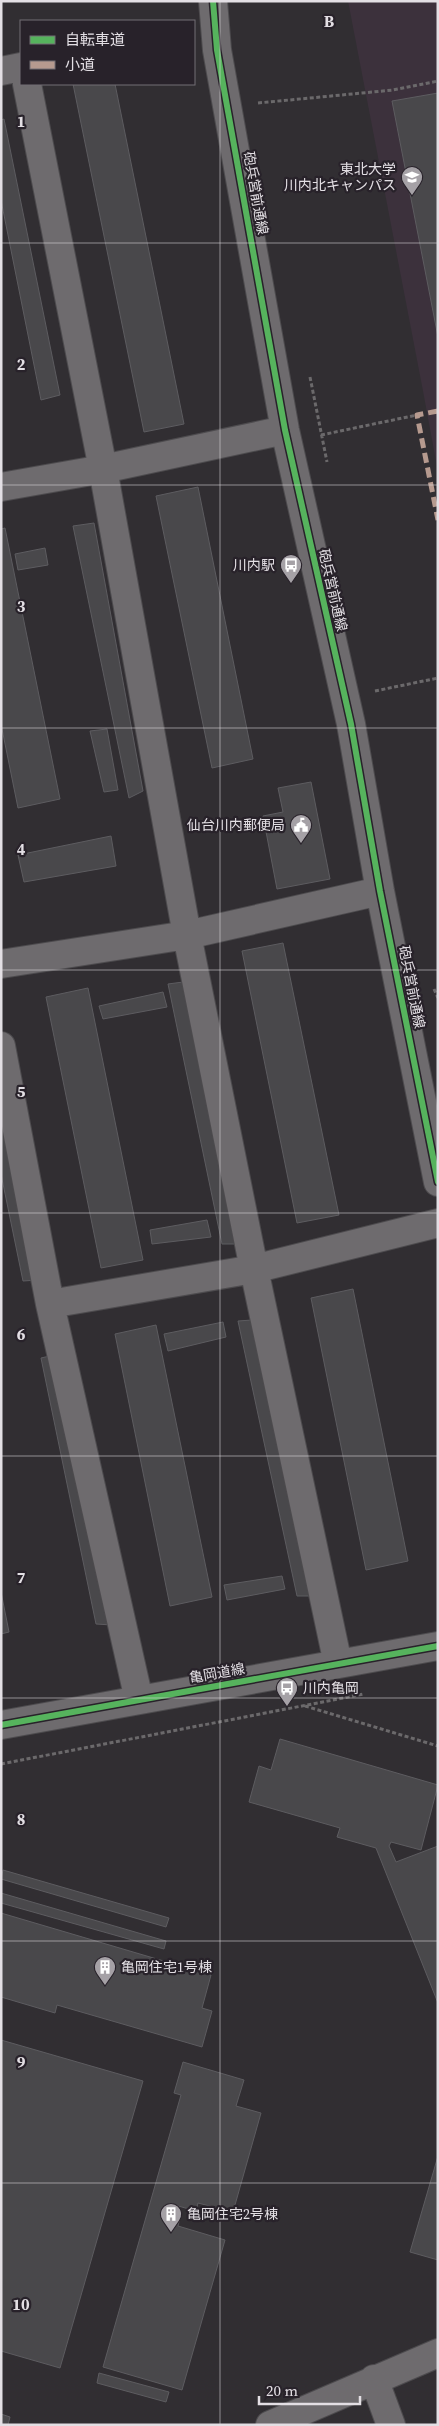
<svg xmlns="http://www.w3.org/2000/svg" width="439" height="2426" viewBox="0 0 439 2426" font-family="'Source Serif 4','Noto Sans JP',serif">
<rect width="100%" height="100%" fill="#312e32"/>
<path fill="#3c313c" d="M348,1H438V472L423,391Z"/>
<path fill="#49484b" stroke="#5d5c60" d="M73,84H115L184,424L144,432Z
M438,93V337L392,101Z
M4,119L60,395L41,400L1,200V120Z
M198,487L253,759L212,768L156,496Z
M94,523L143,791L129,798L73,526Z
M5,528L60,799L18,808L1,724V529Z
M45,548L48,565L18,570L15,554Z
M107,729L118,790L104,792L90,731Z
M311,782L330,879L277,889L263,816L283,812L278,788Z
M111,836L116,866L24,882L18,855Z
M283,943L339,1215L297,1223L242,951Z
M183,982L237,1244H222L168,984Z
M88,988L143,1260L101,1268L46,997Z
M163,992L167,1007L103,1019L99,1006Z
M1,1087L38,1280L23,1281L1,1174Z
M207,1220L211,1237L152,1244L150,1230Z
M353,1289L408,1561L366,1570L311,1298Z
M252,1320L311,1596H297L238,1321Z
M223,1322L226,1337L168,1351L164,1334Z
M156,1325L212,1597L170,1606L115,1334Z
M54,1355L112,1625L96,1624L41,1358Z
M282,1576L285,1589L227,1600L224,1585Z
M1,1592L9,1632L1,1634Z
M280,1739L438,1785L421,1850L391,1842L389,1846L396,1862L438,1846V2003L376,1848L337,1837L340,1828L249,1802L259,1766L271,1770Z
M3,1870L169,1918L166,1927L1,1879Z
M1,1893L166,1941L164,1949L1,1903Z
M1,1913L211,1975L202,2008L212,2011L202,2047L57,2005L55,2013L1,1997Z
M1,2040L143,2081L60,2368L1,2351Z
M183,2062L244,2080L236,2106L261,2113L233,2212L198,2203L196,2211L171,2204L168,2213L180,2217L178,2226L225,2240L182,2390L103,2367L181,2095L174,2093Z
M438,2156V2260L410,2252Z
M99,2373L169,2392L166,2402L97,2383Z
M1,2414L10,2417L8,2425H1Z"/>
<g fill="none" stroke-linecap="round" stroke-linejoin="round">
<g stroke="#4d4b4e" stroke-width="30">
<path id="minor" d="M213,1L217,50L285,430L351,724L380,891L438,1182
M1,71L21,67
M27,84L103,469L187,935L254,1269L338,1664
M1,487L103,469L285,430
M1,964L187,935L380,891
M1,1046L50,1304L139,1700
M50,1304L254,1269L438,1223
M1,1725L438,1646
M374,2379L391,2425
M270,2425L438,2353"/>
</g>
<path stroke="#6b696b" stroke-width="3" stroke-dasharray="4 2.5" stroke-linecap="butt" d="M258,103L393,90L438,81
M310,377L327,462
M321,435L417,415
M375,691L438,678
M434,989L438,998
M305,1706L438,1746
M1,1764L364,1694"/>
<use href="#minor" stroke="#6e6b6e" stroke-width="28"/>
<path stroke="#b69a8f" stroke-width="5" stroke-dasharray="10 5" stroke-linecap="butt" d="M438,411L417,415L438,520"/>
<g stroke="#28222a" stroke-width="9">
<path id="cycleway" d="M213,1L217,50L285,430L351,724L380,891L438,1182
M1,1725L438,1646"/>
</g>
<use href="#cycleway" stroke="#56b35d" stroke-width="6"/>
</g>
<path fill="none" stroke="#e3dfe4" stroke-width="1" stroke-opacity="0.55" d="M220,1V2425M1,243H438M1,485H438M1,728H438M1,970H438M1,1213H438M1,1456H438M1,1698H438M1,1941H438M1,2183H438"/>
<defs>
<g id="university-pin" transform="scale(1.125)"><path d="M0 17L-7.5 6A9.5 9.5 0 1 1 7.5 6Z" fill="#a5a1a6" stroke="#28222a"/><path d="M0-5L7-2L0 1L-7-2ZM-4 1L0 2.5L4 1V4Q0 6-4 4Z" fill="#fff"/></g>
<g id="bus-pin" transform="scale(1.125)"><path d="M0 17L-7.5 6A9.5 9.5 0 1 1 7.5 6Z" fill="#a5a1a6" stroke="#28222a"/><path d="M-5-6H5V4H4V6H2V4H-2V6H-4V4H-5ZM-3.5-4V0h7V-4ZM-3.5 1.2v1.5H-2V1.2ZM2 1.2v1.5H3.5V1.2Z" fill="#fff"/></g>
<g id="civic-pin" transform="scale(1.125)"><path d="M0 17L-7.5 6A9.5 9.5 0 1 1 7.5 6Z" fill="#a5a1a6" stroke="#28222a"/><path d="M-.6-6.5H3V-4.5H.6V-3L4-1V1h2V6H-6V1h2V-1L-.6-3ZM-1.2 2.5V6h2.4V2.5Z" fill="#fff"/></g>
<g id="building-pin" transform="scale(1.125)"><path d="M0 17L-7.5 6A9.5 9.5 0 1 1 7.5 6Z" fill="#a5a1a6" stroke="#28222a"/><path d="M-4-6H4V6H1V3H-1V6H-4ZM-2.5-4.3h1.7v1.8h-1.7ZM.8-4.3h1.7v1.8H.8ZM-2.5-1h1.7V.8h-1.7ZM.8-1h1.7V.8H.8Z" fill="#fff"/></g>
</defs>
<g fill-rule="evenodd">
<use href="#university-pin" x="412" y="177"/>
<use href="#bus-pin" x="291" y="565"/>
<use href="#civic-pin" x="301" y="825"/>
<use href="#bus-pin" x="287" y="1688"/>
<use href="#building-pin" x="105" y="1967"/>
<use href="#building-pin" x="171" y="2214"/>
</g>
<g text-anchor="middle" stroke-width="4.5" stroke-linejoin="round" paint-order="stroke">
<g font-size="14" fill="#e3dfe4" stroke="#28222a" text-anchor="end">
<text x="396" y="174">東北大学<tspan x="396" dy="16">川内北キャンパス</tspan></text>
<text x="275" y="570">川内駅</text>
<text x="285" y="830">仙台川内郵便局</text>
<text x="303" y="1693" text-anchor="start">川内亀岡</text>
<text x="121" y="1972" text-anchor="start">亀岡住宅1号棟</text>
<text x="187" y="2219" text-anchor="start">亀岡住宅2号棟</text>
</g>
<g font-size="14" fill="#e3dfe4" stroke="#28222a">
<text transform="translate(256 193) rotate(80)" y="5">砲兵営前通線</text>
<text transform="translate(333 590) rotate(77)" y="5">砲兵営前通線</text>
<text transform="translate(412 987) rotate(79)" y="5">砲兵営前通線</text>
<text transform="translate(217 1673) rotate(-10)" y="5">亀岡道線</text>
</g>
</g>
<g font-size="16" text-anchor="middle" font-weight="bold" fill="#e3dfe4" stroke="#28222a" stroke-width="4.5" stroke-linejoin="round" paint-order="stroke">
<text x="329" y="27">B</text>
<text x="21" y="127">1</text>
<text x="21" y="370">2</text>
<text x="21" y="612">3</text>
<text x="21" y="855">4</text>
<text x="21" y="1097">5</text>
<text x="21" y="1340">6</text>
<text x="21" y="1583">7</text>
<text x="21" y="1825">8</text>
<text x="21" y="2068">9</text>
<text x="21" y="2310">10</text>
</g>
<rect width="439" height="2426" fill="none" stroke="#e3dfe4" stroke-width="5"/>
<rect x="20" y="20" width="175" height="65" fill="#28222a" stroke="#736e74"/>
<rect x="30" y="36" width="25" height="8" fill="#56b35d" stroke="#736e74"/>
<text x="65" y="45" font-size="15" fill="#e3dfe4">自転車道</text>
<rect x="30" y="61" width="25" height="8" fill="#b69a8f" stroke="#736e74"/>
<text x="65" y="70" font-size="15" fill="#e3dfe4">小道</text>
<path d="M259 2396v8h101v-8" fill="none" stroke="#e3dfe4" stroke-width="2.5"/>
<text x="266" y="2396" font-size="15" fill="#e3dfe4" stroke="#28222a" stroke-width="4" paint-order="stroke">20 m</text>
</svg>
